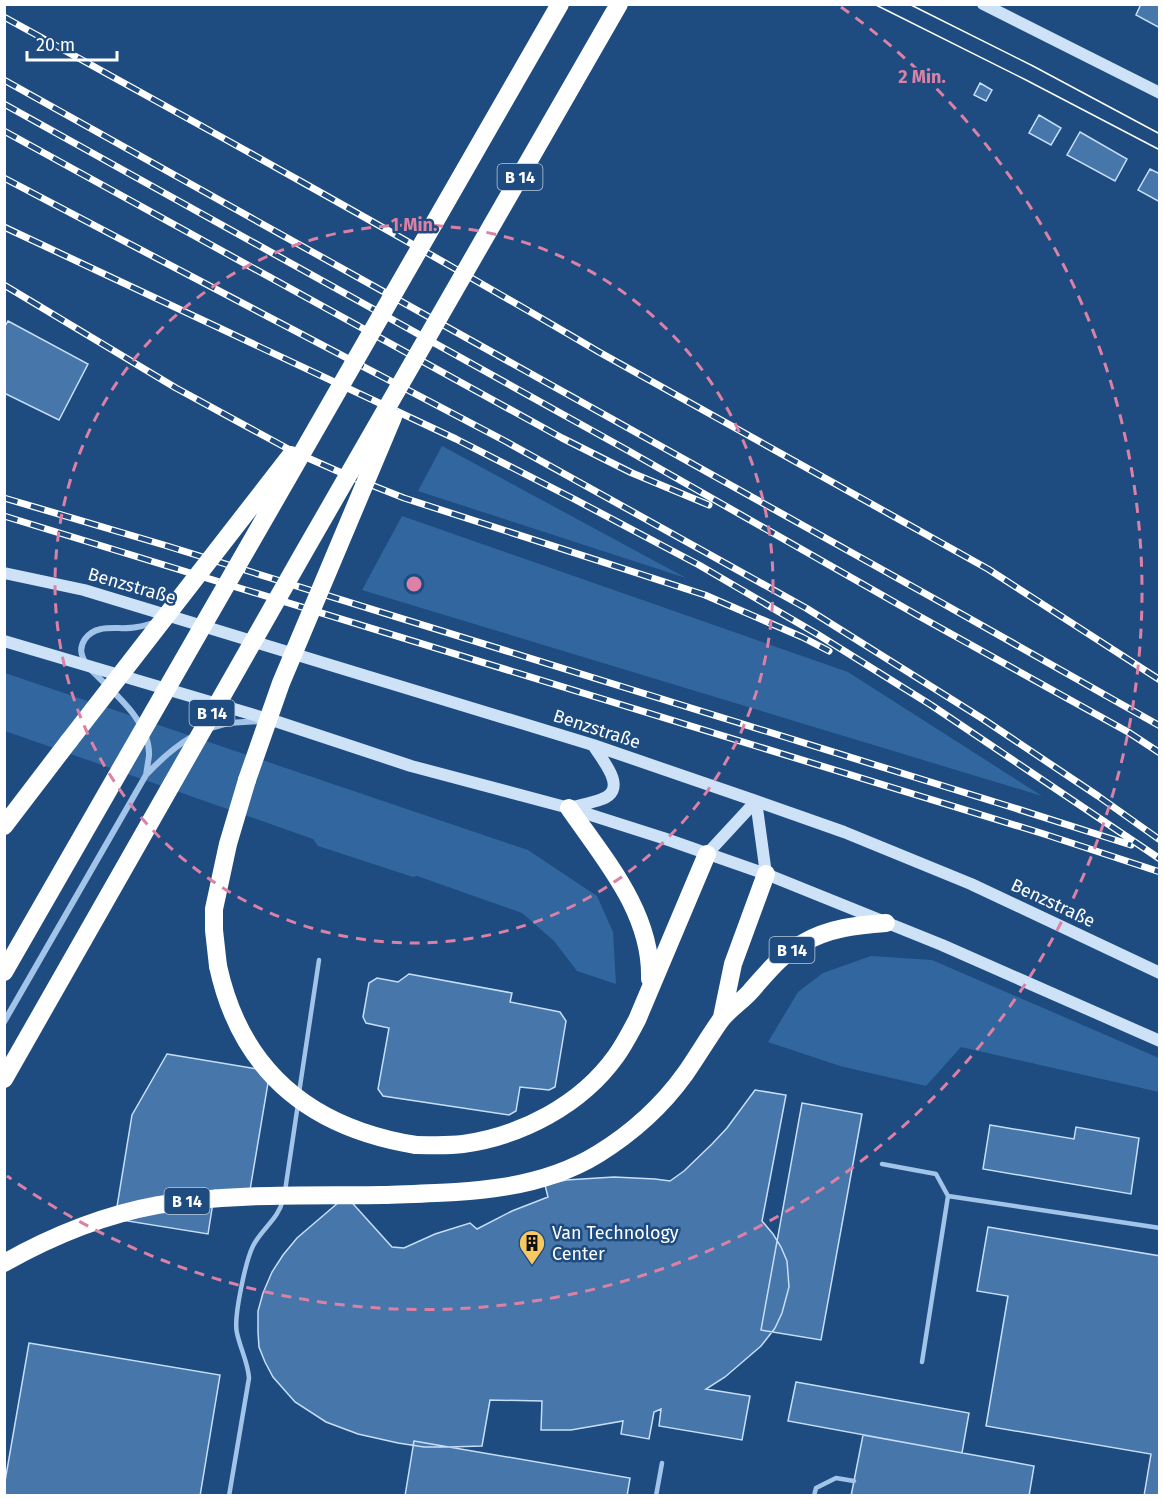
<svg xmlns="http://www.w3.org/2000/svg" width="1164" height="1500" viewBox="0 0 1164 1500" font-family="'Fira Sans',sans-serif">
<rect width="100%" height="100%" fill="#1e4c80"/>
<path fill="#31669f" d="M442,446L686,578L418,491Z
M402,516L848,672L1042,796L362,590Z
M5,673L528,850L597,896L613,932L616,984L577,971L554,941L522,913L417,876L413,877L318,846L313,839L5,731Z
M871,956L932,960L1159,1058V1092L961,1047L926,1086L840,1066L768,1042L798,992L823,973Z"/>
<path fill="#4676aa" stroke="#c7def7" stroke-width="1.5" d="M1141,4H1160V28L1136,15Z
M980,83L992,90L986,101L974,95Z
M1039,115L1061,128L1051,145L1029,133Z
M1080,132L1127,159L1115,181L1067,155Z
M1150,169L1160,174V202L1138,190Z
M8,321L88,364L59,420L4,393V328Z
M409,974L512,993L510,1002L560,1012L566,1021L555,1087L549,1090L520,1087L516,1111L509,1115L383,1096L378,1089L389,1028L366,1023L363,1017L369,983L377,978L398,982Z
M167,1054L270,1071L249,1196L215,1190L208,1234L115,1219L132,1115Z
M755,1090L786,1095L762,1221L773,1234L781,1247L787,1261L789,1287L782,1313L775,1328L761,1346L725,1377L706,1389L750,1396L742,1440L659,1426L661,1409L654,1412L649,1439L621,1434L623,1421L571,1430H541L542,1401L490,1400L482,1446L448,1447H424L398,1443L358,1434L326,1422L295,1402L273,1377L265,1362L259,1347L258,1332V1311L263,1293L272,1272L283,1255L297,1238L346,1196L392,1247L404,1248L435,1234L470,1223L477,1229L512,1211L548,1197L545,1185L566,1180L614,1177L655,1179L670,1181L684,1171L712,1144L727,1128Z
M802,1103L862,1114L821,1340L761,1330Z
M990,1125L1074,1139L1076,1127L1139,1138L1131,1194L983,1169Z
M988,1227L1160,1256V1496H1144L1151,1454L986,1426L1008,1296L977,1291Z
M29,1343L220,1375L200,1496H4V1487Z
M796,1382L969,1413L962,1453L788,1421Z
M863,1435L1034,1466L1029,1496H851Z
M414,1441L630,1478L627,1496H405Z"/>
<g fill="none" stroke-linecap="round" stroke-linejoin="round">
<path stroke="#a2c4e9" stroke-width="4.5" d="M299,1093L319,960
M882,1164L936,1174L948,1196L1160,1228
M285,1191L298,1104
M922,1362L948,1196
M229,1496L249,1378C248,1362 240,1348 237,1333C233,1318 246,1260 253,1246C262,1228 279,1219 283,1199
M656,1496L662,1463
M814,1496L816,1488L836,1478L854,1481"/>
<path stroke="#a2c4e9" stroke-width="6" d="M207,729L228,723L262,721
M146,775C147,769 148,762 149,756C151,720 109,689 87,666C82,657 78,649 85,639C97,622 120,631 137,627C144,626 150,624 156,622
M4,1022L146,775C160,760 174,747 193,736"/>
<path stroke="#cde1f7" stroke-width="12" d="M983,4L1160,93
M4,573L84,590L173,617L593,745L756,801L844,832L971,884L1160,973
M4,641L278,722L411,766L569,808L663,838L766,874L942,945L1160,1041
M756,801L766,874
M570,808C580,805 592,803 602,799C629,789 602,760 593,745
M707,854L756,801"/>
<path stroke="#fff" stroke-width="18" d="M569,808C605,860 652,913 650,979
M4,826L69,741
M218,966L214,930V909L228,844L247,780
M722,1017L733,964L766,874
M416,1145C432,1145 447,1146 463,1144C521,1136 581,1105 616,1056C624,1045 630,1033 637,1020L707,854
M382,1195C456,1192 533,1194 598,1154C632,1133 662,1106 685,1074C697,1057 708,1038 720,1021C729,1009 741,1002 750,992C766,974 781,954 803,943C829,928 857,925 886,923"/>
<path stroke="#fff" stroke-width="1.5" d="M874,4L1026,80L1160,150
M909,4L1033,66L1160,134"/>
<g stroke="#fff" stroke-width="7">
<path id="rail" d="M4,17C204,127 403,237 599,352L988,569L1160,680
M4,80L942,603L1160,726
M4,104L627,450L917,615L1128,732L1160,753
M4,131L562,438L632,473L709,505
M4,178L505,441L806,608L983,719L1098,796L1160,840
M4,227L456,439L574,499L699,565L817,634L931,705L1160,859
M4,285L176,388L292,451L351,477L404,498L705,595L802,637L829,651
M4,498L164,545L1008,806L1131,845
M4,516L1044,834L1160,872"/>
</g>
<use href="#rail" stroke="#1e4c80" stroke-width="4.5" stroke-dasharray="14" stroke-linecap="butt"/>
<path stroke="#fff" stroke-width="18" d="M69,741L291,455
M247,780L281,683L393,417
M218,966C241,1072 311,1128 416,1145
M4,972L560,4
M4,1079L304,552L619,4
M4,1263C52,1236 103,1215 158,1205C230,1193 309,1196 382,1195"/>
</g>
<g fill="none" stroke="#dd80a5" stroke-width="3" stroke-dasharray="10 8">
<circle cx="414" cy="584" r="359"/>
<path d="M841 7A718 718 0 0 1 7 1176"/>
</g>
<defs>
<g id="building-pin" transform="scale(1.35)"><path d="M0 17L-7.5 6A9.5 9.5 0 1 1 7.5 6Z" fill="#f8c861" stroke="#1e4c80"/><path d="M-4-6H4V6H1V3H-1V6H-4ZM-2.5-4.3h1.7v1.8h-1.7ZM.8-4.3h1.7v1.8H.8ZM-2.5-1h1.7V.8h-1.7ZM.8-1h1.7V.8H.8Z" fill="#111"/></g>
</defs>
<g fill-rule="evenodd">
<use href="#building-pin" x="532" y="1243"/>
</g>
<g text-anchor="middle" stroke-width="5" stroke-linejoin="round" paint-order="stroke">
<g fill="#1e4c80" stroke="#bcc9d9" stroke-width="1.5">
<rect x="497.5" y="164" width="45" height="26" rx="4.5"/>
<rect x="189.5" y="700" width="45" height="26" rx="4.5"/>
<rect x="769.5" y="937" width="45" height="26" rx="4.5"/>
<rect x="164.5" y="1188" width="45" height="26" rx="4.5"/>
</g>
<g font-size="16" font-weight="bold" fill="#fff">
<text x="520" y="183">B 14</text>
<text x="212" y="719">B 14</text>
<text x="792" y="956">B 14</text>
<text x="187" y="1207">B 14</text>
</g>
<g font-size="18" fill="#fff" stroke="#1e4c80">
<text transform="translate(132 586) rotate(16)" y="6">Benzstraße</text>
<text transform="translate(597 729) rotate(18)" y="6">Benzstraße</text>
<text transform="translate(1053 903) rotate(25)" y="6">Benzstraße</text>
</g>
<g font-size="18" fill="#fff" stroke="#1e4c80" text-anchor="start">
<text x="552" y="1239">Van Technology<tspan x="552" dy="21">Center</tspan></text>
</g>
</g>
<circle cx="414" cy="584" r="9" fill="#dd80a5" stroke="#1e4c80" stroke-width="3"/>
<g font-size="18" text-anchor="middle" font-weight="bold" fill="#dd80a5" stroke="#1e4c80" stroke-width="5" stroke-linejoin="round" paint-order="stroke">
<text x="922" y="83">2 Min.</text>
<text x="414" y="231">1 Min.</text>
</g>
<rect width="1164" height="1500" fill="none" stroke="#ffffff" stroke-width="12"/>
<path d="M27 51v9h90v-9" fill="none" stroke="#ffffff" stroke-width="3"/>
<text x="36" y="51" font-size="18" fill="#ffffff" stroke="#1e4c80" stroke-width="4.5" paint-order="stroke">20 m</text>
</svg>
